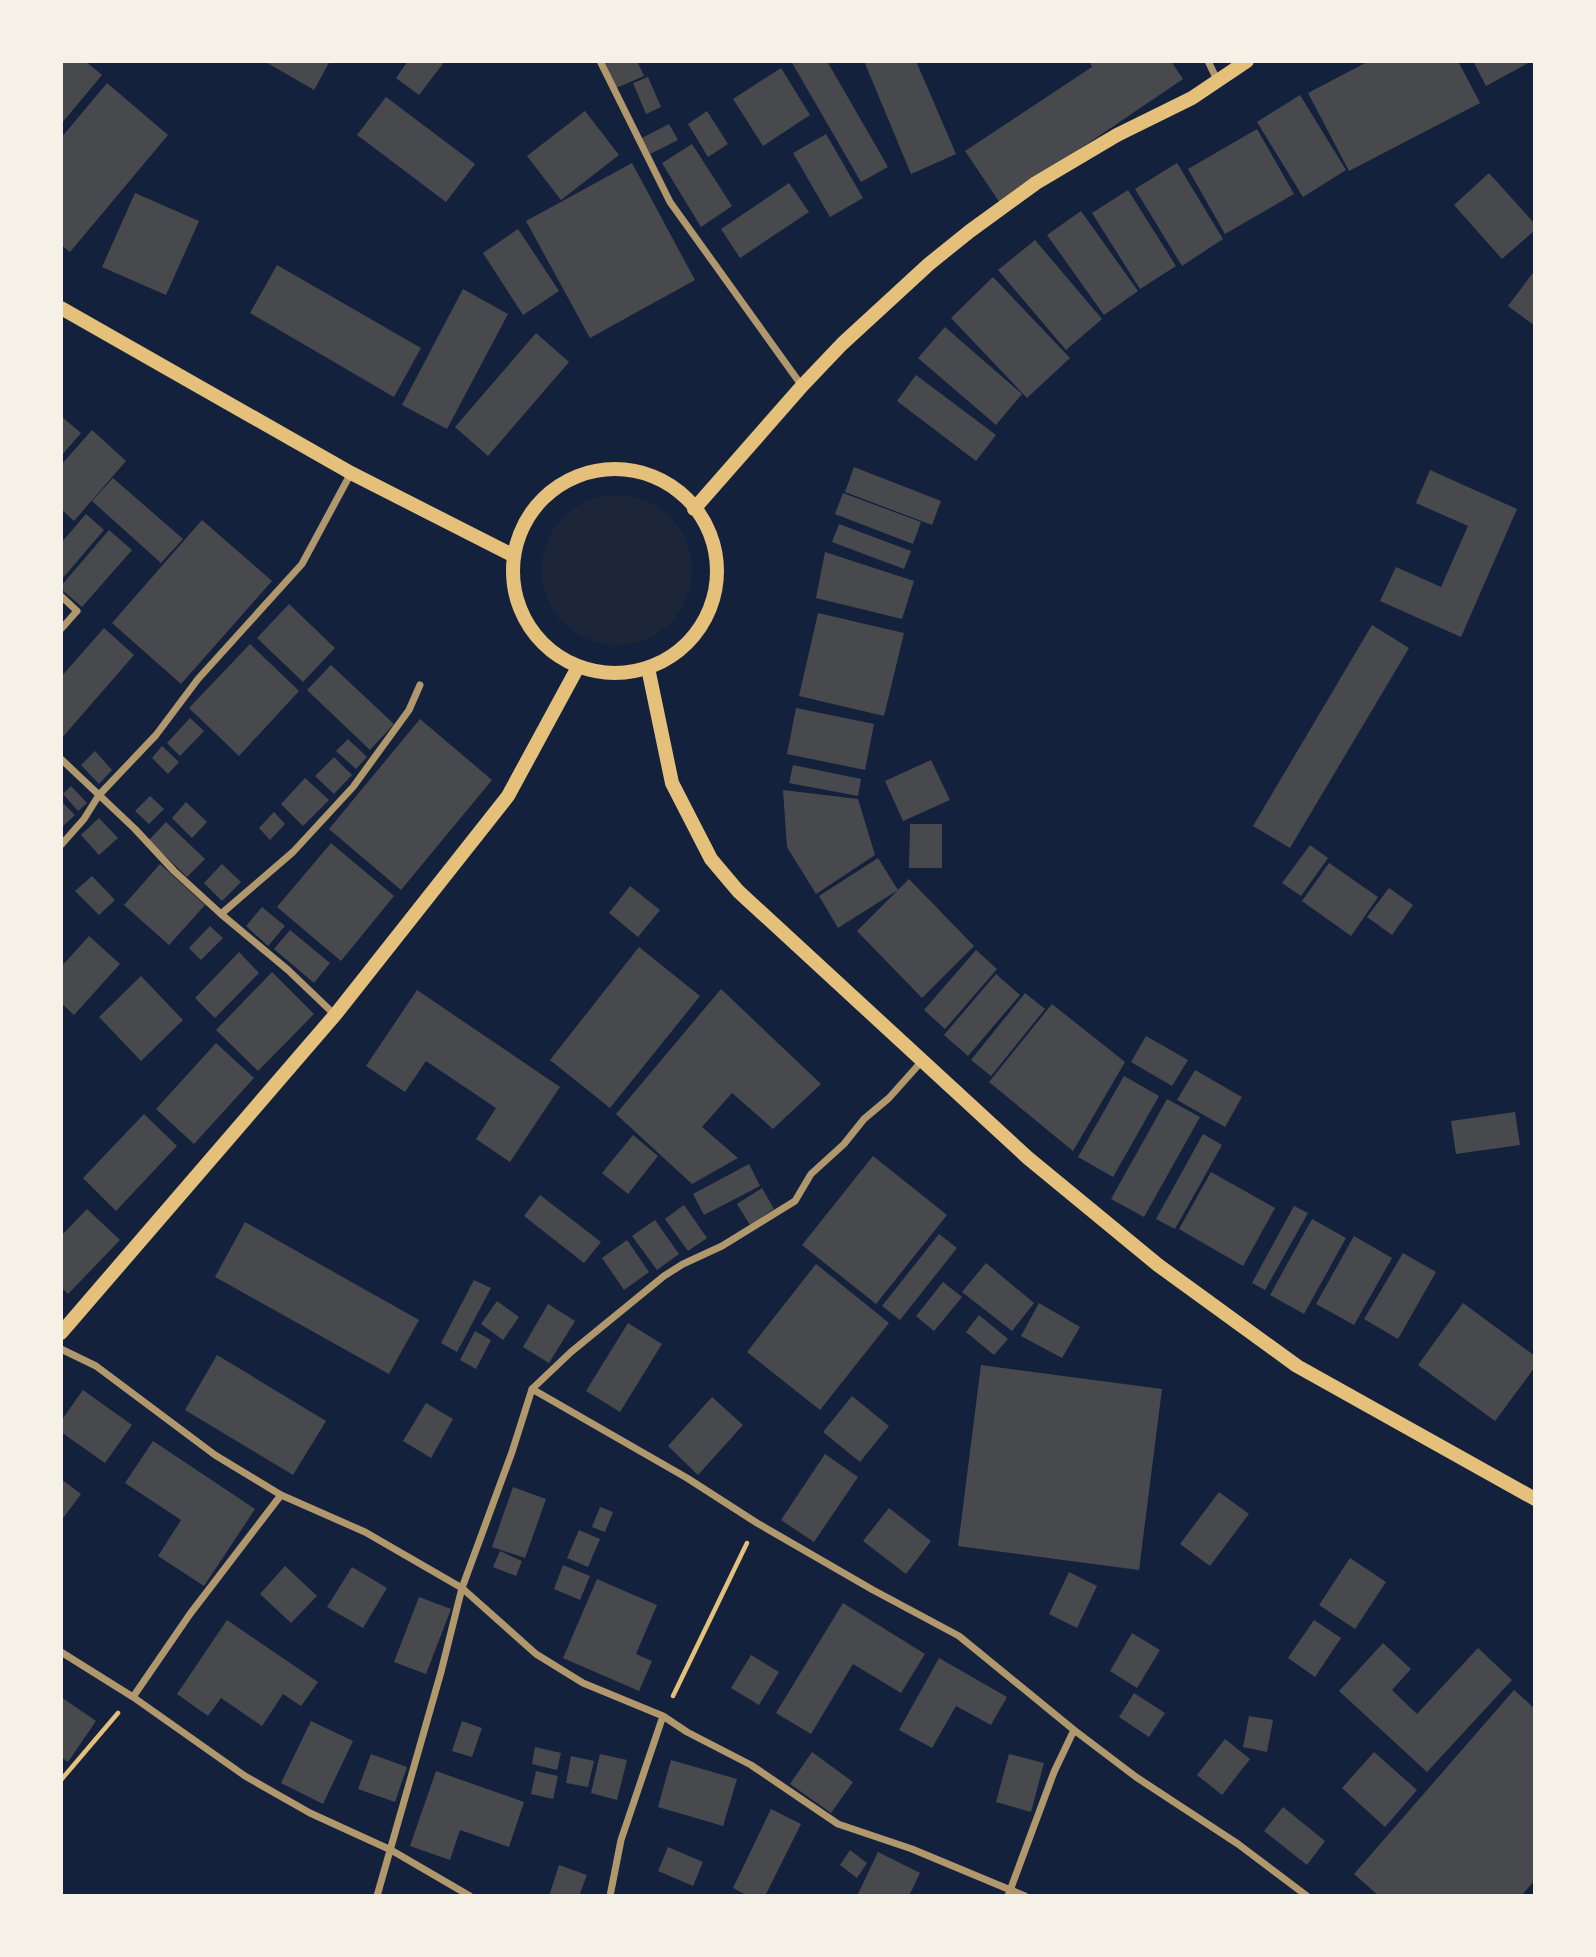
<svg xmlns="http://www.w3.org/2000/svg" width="1596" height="1957" viewBox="0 0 1596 1957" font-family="Figtree,sans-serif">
<rect width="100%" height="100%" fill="#14213d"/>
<path fill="#1d2539" d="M542 570a75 75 0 1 1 150 0a75 75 0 1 1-150 0Z"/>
<path fill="#48494c" d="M61,61H85L102,75L61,124Z
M264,61H330L314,90Z
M408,61H445L419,95L396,78Z
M604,61H637L644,76L616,88Z
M791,61H827L888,167L861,182Z
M864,61H916L956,154L911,174Z
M1089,61H1171L1183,79L1000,203L965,151L1092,67Z
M1369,61H1458L1480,103L1349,171L1308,93Z
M1473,61H1532L1486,86Z
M781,68L810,115L763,146L733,99Z
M648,77L661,107L646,114L633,83Z
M107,83L168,135L70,252L61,245V138Z
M1300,95L1346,170L1303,197L1257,122Z
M386,97L475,164L446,202L357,135Z
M585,111L619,155L561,200L527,156Z
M707,111L728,144L708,157L688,124Z
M669,124L678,140L650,154L642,138Z
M1257,129L1294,194L1225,234L1188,169Z
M826,134L863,198L830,217L793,153Z
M692,144L732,206L701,227L662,163Z
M632,163L695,280L590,338L526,221Z
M1177,163L1223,239L1182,266L1135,189Z
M1489,173L1535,224V230L1502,259L1454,205Z
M789,183L809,212L740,258L721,229Z
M1128,190L1176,266L1140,289L1092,213Z
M135,193L199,221L166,295L102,267Z
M1081,211L1138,291L1104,315L1047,235Z
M518,229L559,291L523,315L483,253Z
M1035,240L1102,319L1066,350L998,270Z
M277,265L421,348L394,397L250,313Z
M1535,270V326L1508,306Z
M993,277L1070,358L1027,398L951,318Z
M463,289L508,314L447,429L402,405Z
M945,327L1022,394L996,425L918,358Z
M536,333L569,362L488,456L455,427Z
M916,375L996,435L976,461L897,401Z
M61,416L81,433L61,456Z
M92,430L126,461L74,521L61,509V465Z
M854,467L941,501L932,525L845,492Z
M1430,470L1517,509L1461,637L1380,601L1396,567L1441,587L1468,526L1416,503Z
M113,478L183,539L161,563L92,501Z
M843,493L921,522L913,544L835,514Z
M86,514L104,530L61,580V543Z
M202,520L272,581L181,684L112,623Z
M839,524L911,551L904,569L832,542Z
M109,530L132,550L82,607L61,589V586Z
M825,552L914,581L902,619L816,598Z
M289,604L335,648L303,682L257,638Z
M818,613L904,633L884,716L799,696Z
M1372,625L1409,648L1290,848L1253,826Z
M104,628L134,655L61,739V677Z
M250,644L299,691L239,756L189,708Z
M331,665L394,724L370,750L307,690Z
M796,708L874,724L865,770L787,754Z
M190,718L204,731L180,756L167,743Z
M420,719L492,780L401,890L329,829Z
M348,739L367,757L356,769L336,751Z
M162,746L179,762L168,774L152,758Z
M95,751L112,770L99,784L81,765Z
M334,757L352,775L334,794L315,776Z
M931,760L950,800L903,821L885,781Z
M793,765L861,779L858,796L789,783Z
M305,778L329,800L303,826L281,804Z
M71,786L87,803L78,811L63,794Z
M783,790L858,799L875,855L816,894L787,847Z
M150,796L164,809L149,824L135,811Z
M61,801L75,815L61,828Z
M186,802L207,822L192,838L172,818Z
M274,812L285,824L270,840L259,828Z
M99,818L118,838L99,855L81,835Z
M166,822L205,859L187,877L149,840Z
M910,824H942V868H909Z
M331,843L394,896L341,961L277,907Z
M1310,845L1328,858L1301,896L1282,883Z
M878,858L898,890L838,928L819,896Z
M1329,863L1378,897L1351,936L1302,901Z
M160,864L205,905L169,945L124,905Z
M222,864L241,882L222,901L204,883Z
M92,876L115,900L99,915L75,891Z
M909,879L974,946L922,998L857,931Z
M630,886L660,910L638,937L609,913Z
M1389,888L1413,905L1392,935L1367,917Z
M262,907L285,926L268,946L246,926Z
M210,926L223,938L201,960L189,948Z
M290,930L330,963L314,983L274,949Z
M89,936L120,964L74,1015L61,1003V967Z
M639,947L700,996L610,1108L550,1060Z
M976,950L997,969L945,1029L924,1010Z
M239,952L259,973L215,1018L195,998Z
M272,972L314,1014L258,1071L216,1030Z
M996,974L1020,995L968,1056L944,1035Z
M141,976L183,1020L141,1061L99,1017Z
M721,989L821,1084L773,1129L732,1093L702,1127L738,1158L692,1184L616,1114Z
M417,990L560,1087L510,1162L476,1139L496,1108L426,1061L405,1092L366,1066Z
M1025,993L1045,1009L991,1076L971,1060Z
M1052,1004L1125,1062L1073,1151L989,1082Z
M1146,1036L1188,1060L1172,1086L1131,1062Z
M216,1043L254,1078L194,1144L156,1109Z
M1195,1070L1242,1097L1225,1127L1177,1100Z
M1124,1076L1159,1096L1113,1177L1078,1157Z
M1167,1099L1200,1117L1144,1217L1111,1199Z
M1515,1112L1520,1145L1456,1154L1451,1121Z
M144,1114L177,1146L116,1211L83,1178Z
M1203,1134L1222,1145L1175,1229L1156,1219Z
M633,1135L658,1156L628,1194L602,1173Z
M873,1156L947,1215L876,1304L802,1245Z
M749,1164L760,1186L704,1215L693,1194Z
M1211,1172L1275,1208L1243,1266L1179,1229Z
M762,1188L774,1209L750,1225L737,1204Z
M540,1195L601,1242L584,1263L524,1216Z
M684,1205L707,1238L688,1251L665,1219Z
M1294,1206L1308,1213L1265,1290L1252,1283Z
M87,1209L120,1240L68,1294L61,1287V1236Z
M1312,1219L1346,1238L1304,1314L1270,1295Z
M655,1220L679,1254L657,1270L632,1236Z
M245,1222L419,1320L389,1374L215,1277Z
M939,1234L957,1248L900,1320L882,1306Z
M1354,1236L1392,1258L1354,1325L1316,1304Z
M627,1240L649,1272L624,1290L602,1258Z
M1403,1253L1436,1272L1398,1339L1364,1319Z
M986,1263L1034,1303L1012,1331L962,1292Z
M816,1264L889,1323L820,1410L747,1352Z
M474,1280L491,1288L457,1352L441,1343Z
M943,1282L962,1297L934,1331L916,1316Z
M497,1301L519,1317L503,1340L481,1324Z
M1039,1303L1080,1327L1062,1358L1021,1336Z
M1463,1303L1535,1356V1367L1495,1421L1418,1365Z
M548,1304L575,1321L549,1363L523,1347Z
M979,1315L1008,1339L994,1355L966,1332Z
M628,1323L662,1344L620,1412L586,1391Z
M475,1331L491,1340L476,1369L460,1360Z
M217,1355L326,1421L293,1475L185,1410Z
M981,1365L1162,1389L1139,1570L958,1546Z
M83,1390L132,1425L105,1463L61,1432V1421Z
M852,1396L889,1426L860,1462L823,1432Z
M712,1397L743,1425L698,1475L668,1446Z
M426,1403L453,1419L431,1458L403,1441Z
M153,1441L255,1509L204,1586L158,1556L181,1520L125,1483Z
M825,1454L858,1477L814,1542L781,1520Z
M61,1479L81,1494L61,1521Z
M513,1487L546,1499L525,1558L492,1547Z
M1219,1492L1249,1514L1210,1566L1180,1544Z
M600,1507L613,1512L605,1532L592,1527Z
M889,1508L931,1541L906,1574L863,1541Z
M579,1530L600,1539L588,1567L567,1558Z
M500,1551L522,1561L516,1576L493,1567Z
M1350,1558L1386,1582L1355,1629L1319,1605Z
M563,1565L590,1576L580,1600L554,1589Z
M285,1566L317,1596L291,1623L260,1594Z
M352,1567L387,1588L363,1628L327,1607Z
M1069,1572L1097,1586L1077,1628L1049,1614Z
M597,1579L657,1605L636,1654L652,1661L639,1691L563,1658Z
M419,1597L451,1609L426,1674L394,1662Z
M843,1603L925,1654L901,1693L853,1664L811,1734L776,1713Z
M227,1620L318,1682L301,1706L283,1694L262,1726L221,1698L208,1716L177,1694Z
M1314,1620L1341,1638L1315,1677L1288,1658Z
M1132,1633L1160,1650L1137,1688L1110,1671Z
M1383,1643L1411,1669L1392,1690L1417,1714L1478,1648L1512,1680L1427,1772L1339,1691Z
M751,1655L779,1672L759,1705L731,1688Z
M939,1658L1007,1697L991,1725L956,1706L932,1748L899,1730Z
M1514,1690L1535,1709V1880L1521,1896H1379L1354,1874Z
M1134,1693L1165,1713L1149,1737L1119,1717Z
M61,1697L96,1721L68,1762L61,1757Z
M1249,1716L1273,1720L1267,1752L1243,1747Z
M311,1721L353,1741L323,1804L281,1783Z
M462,1721L482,1728L472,1757L452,1751Z
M1225,1739L1250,1759L1222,1795L1197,1775Z
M535,1747L561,1753L557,1770L532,1764Z
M812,1752L853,1782L831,1813L790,1784Z
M1374,1752L1417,1790L1385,1827L1342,1788Z
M371,1754L407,1767L395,1802L358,1789Z
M600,1754L627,1760L617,1800L591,1793Z
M1009,1754L1044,1763L1031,1812L996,1802Z
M571,1756L594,1761L588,1787L566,1783Z
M671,1760L737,1779L723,1826L658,1807Z
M436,1771L524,1802L509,1847L460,1830L450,1860L410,1846Z
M536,1771L558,1776L553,1799L531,1794Z
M1283,1807L1325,1841L1307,1865L1264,1831Z
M771,1809L801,1824L765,1896H748L733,1888Z
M668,1847L703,1862L693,1886L658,1871Z
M850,1850L867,1863L857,1878L840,1865Z
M878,1852L920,1873L909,1896H857Z
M559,1865L587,1875L579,1896H549Z"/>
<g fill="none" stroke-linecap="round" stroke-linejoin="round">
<path stroke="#e5c07b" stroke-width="4.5" d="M673,1696L747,1543
M61,1780L118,1713"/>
<path stroke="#b1986c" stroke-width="7" d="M600,61L670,202L802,386
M1208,61L1218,82
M61,596L77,611L61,629
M61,759L135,829L174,871L221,914L288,970L335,1015
M61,845L84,819L99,795L156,735L198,679L302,564L351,473
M221,914L293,852L353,787L409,710L420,685
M61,1349L96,1366L215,1455L281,1495L365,1532L462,1588L536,1654L583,1683L663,1716L687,1732L751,1765L838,1824L912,1849L1025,1896
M532,1389L687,1478L757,1523L873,1590L959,1636L1074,1730L1136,1777L1238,1844L1307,1896
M61,1652L133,1697L245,1776L310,1813L391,1850L470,1896
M133,1697L190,1614L281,1495
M377,1896L441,1672L462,1588L512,1452L532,1389L571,1352L664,1276L683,1264L722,1246L795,1201L811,1174L844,1144L864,1119L889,1098L922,1061
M610,1896L621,1840L663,1716
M1008,1896L1054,1772L1074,1730"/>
<path stroke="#e5c07b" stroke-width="14" d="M61,308L351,473L514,556
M513 571a102 102 0 1 1 204 0a102 102 0 1 1-204 0Z
M694,509L802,386L842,344L929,264L970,231L1036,183L1117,135L1192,98L1247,61
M648,668L672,783L711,859L738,891L1028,1158L1158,1265L1297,1366L1535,1499
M61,1333L335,1015L508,796L578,667"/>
</g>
<rect width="1596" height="1957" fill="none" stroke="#f6f1e7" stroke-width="126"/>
</svg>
